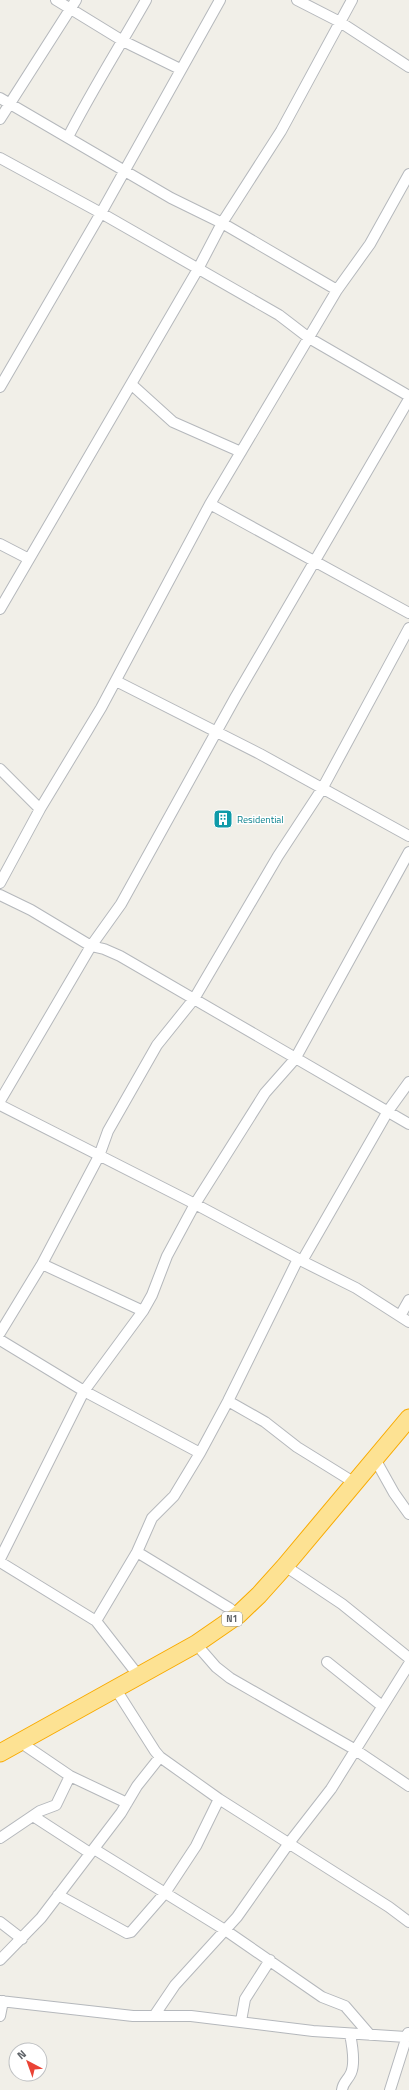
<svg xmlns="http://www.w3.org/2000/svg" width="409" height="2090" viewBox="0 0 409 2090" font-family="'Titillium Web',sans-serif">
<rect width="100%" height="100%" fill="#f1efe8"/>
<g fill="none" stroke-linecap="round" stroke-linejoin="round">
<g stroke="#b5b8bc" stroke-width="12">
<path id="street" d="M56,0L123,41L180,69
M297,0L340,22L409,67
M0,98L171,198L222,223L337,290
M0,119L76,0
M68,137C92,90 120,46 146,0
M0,158L101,213L279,315L309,338L409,396
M131,384L173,422L241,452
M0,387L101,213L220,0
M210,504L409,613
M0,544L29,559
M0,609L198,269L222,223L281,131L352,0
M116,681L260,754L409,836
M0,769L40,809
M0,883L40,809L101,708L210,504L337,290L370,244L409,174
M0,895L31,910L91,946L104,949L120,956L409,1124
M0,1101L91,946L121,904L235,698L409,399
M0,1105L195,1204L302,1261L356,1288L409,1322
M302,1261L388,1111L409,1082
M42,1264L143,1311
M400,1316L409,1300
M0,1333L42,1264L99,1156L108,1131L157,1045L194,999L278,856L322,789L409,628
M0,1340L84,1391L200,1453
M228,1401L265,1422L297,1447L355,1483
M375,1459L394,1493L409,1514
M137,1552L229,1608L238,1615
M0,1559L84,1391L143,1311L152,1295L167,1256L195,1204L265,1093L295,1059L409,852
M0,1562L96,1621L138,1675
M285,1566L342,1604L409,1658
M96,1621L137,1552L152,1518L174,1496L200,1453L228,1401L298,1259
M196,1644L216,1667L230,1678L354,1749L409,1786
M327,1662L382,1706
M115,1688L155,1751L160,1757L219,1799L389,1907L409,1922
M20,1742L70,1776L127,1803
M33,1816L90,1853
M0,1838L40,1811L56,1805L70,1776
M94,1849L225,1930L322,1997L345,2006L370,2035
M58,1895L127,1933L131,1932L165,1893L196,1846L219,1799
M0,1922L22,1939
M0,1960L41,1918L121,1813L137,1786L160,1757
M0,2001L133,2016H191L313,2031L406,2037
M0,2016L3,2001
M154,2016L175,1985L237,1917L289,1843L331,1789L409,1664
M241,2021L245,1999L270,1960
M342,2090C343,2082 348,2080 351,2073C355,2064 352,2044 350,2034
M390,2090L408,2033"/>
</g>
<g stroke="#f9ab00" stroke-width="19">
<path id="highway" d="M0,1753L196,1644L238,1615L259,1595L285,1566L409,1418"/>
</g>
<use href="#street" stroke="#fff" stroke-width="10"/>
<use href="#highway" stroke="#fde293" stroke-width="17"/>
</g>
<defs>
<g id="building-square" transform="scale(1)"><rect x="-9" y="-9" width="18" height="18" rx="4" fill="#0f9aa8" stroke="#fff"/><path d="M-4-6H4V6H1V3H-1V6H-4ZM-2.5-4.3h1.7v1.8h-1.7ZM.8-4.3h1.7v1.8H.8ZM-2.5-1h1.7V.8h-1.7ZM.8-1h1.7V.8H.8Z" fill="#fff"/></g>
</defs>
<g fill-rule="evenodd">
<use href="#building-square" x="223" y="819"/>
</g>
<g text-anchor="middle" stroke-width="3" stroke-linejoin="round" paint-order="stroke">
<rect fill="#fff" stroke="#8f9295" stroke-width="1" x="222" y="1612" width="20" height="14" rx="3"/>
<g font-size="9" font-weight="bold" fill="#5f6368">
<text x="232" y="1622">N1</text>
</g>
<g font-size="10" fill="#0d838f" stroke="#fff" text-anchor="start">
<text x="237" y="823">Residential</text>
</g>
</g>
<g transform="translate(28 2062) rotate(319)"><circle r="19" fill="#ffffff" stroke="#bfc1c3"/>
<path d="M0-3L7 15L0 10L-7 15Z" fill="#ea4335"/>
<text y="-6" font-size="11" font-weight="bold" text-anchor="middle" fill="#5f6368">N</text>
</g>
</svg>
